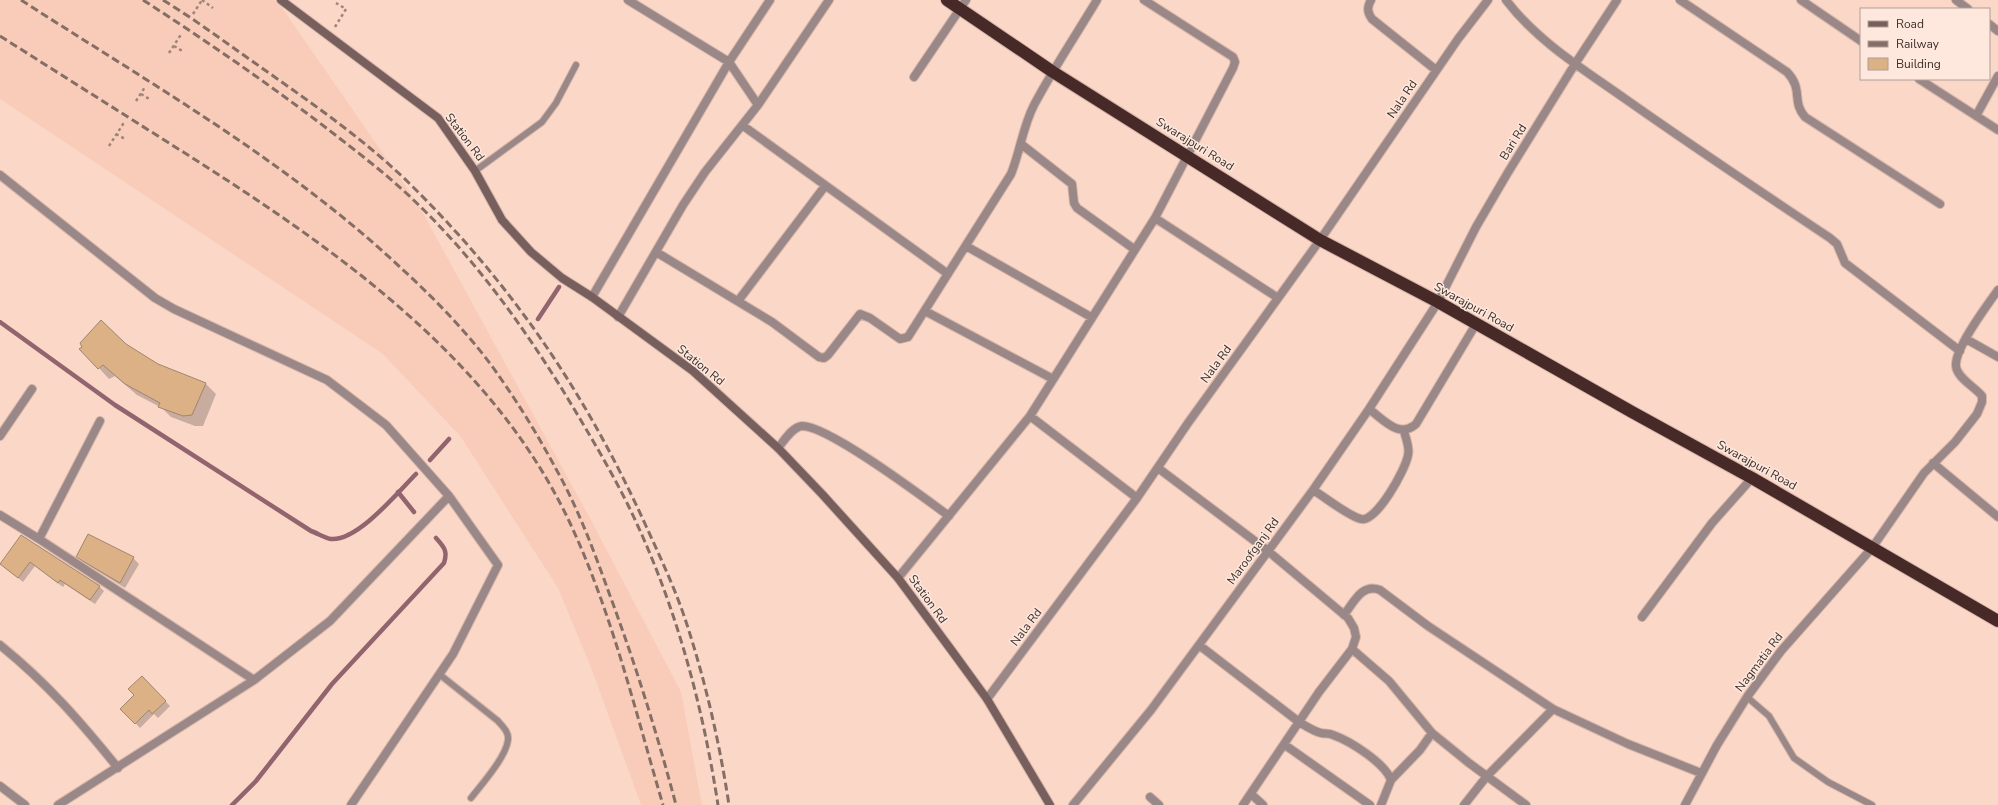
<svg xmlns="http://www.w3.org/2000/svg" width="1998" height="805" viewBox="0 0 1998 805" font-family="'Nunito Sans',sans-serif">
<rect width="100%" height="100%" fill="#fbd7c8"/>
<path fill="#f8ccb9" d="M0,0H273L278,2L418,204L592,522L681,692L702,805H641L592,670L558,588L461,437L383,354L0,99Z"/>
<path fill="#0003" d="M126,345L157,365L206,384L216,394L203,426H195L171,417L162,408L137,395L115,376L109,379L99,368Z
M22,536L100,587L104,591L95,604L65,584L63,587L35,566L23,582L6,568L1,564Z
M78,557L133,558L139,564L125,588L83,562Z
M142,677L170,706L158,718L154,714L140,728L122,709L136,696Z"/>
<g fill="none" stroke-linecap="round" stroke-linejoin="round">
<path stroke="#91646e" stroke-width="4.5" d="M538,319L559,287
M0,322L115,405L311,531C317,533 325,538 331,539C358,541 398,492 416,474
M430,460L449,439
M398,492L414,512
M232,805L256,781L332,684L444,563C448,551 444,547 436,538"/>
</g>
<path fill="#dcb186" stroke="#9f866e" d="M101,320L126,344L158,364L206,383L192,415L183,416L158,407L160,403L125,384L103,365L98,369L79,349L82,347L80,343Z
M88,534L134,557L120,583L76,557Z
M21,535L100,586L90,600L60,580L58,583L30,562L18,578L0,564Z
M142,676L166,701L152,714L149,710L135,724L120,709L134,695L128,689Z"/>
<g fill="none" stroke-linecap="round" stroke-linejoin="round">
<g stroke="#d5b5a8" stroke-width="8">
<path id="lane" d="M475,171L542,122L556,103L576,65
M439,674L498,721C503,727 509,732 508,740C506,757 482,784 471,798
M1747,697L1769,716L1794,758L1828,782L1872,805"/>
</g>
<g stroke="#d5b5a8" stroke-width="10">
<path id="street" d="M628,0L729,62L770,0
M1371,0C1367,7 1367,12 1372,19L1436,70
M1506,0C1537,41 1583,69 1624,98C1692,146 1761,192 1830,238L1837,244L1845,263L1960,351
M1680,0L1787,72C1804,90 1791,101 1805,117L1940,204
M1801,0L1861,41
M1956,0L1968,9
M1989,24L1998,31
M914,77L966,0
M1919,79L1998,130
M1976,116L1998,76
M742,125L948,274
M1021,144L1072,184L1074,203L1077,208L1134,249
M0,175L155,298L174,309L327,380L386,425L449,496L498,565L453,654L351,805
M1155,218L1278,298
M966,246L1091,317
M656,252L772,322L819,357L824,358L828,355L860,314L870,318L900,339L908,337L1011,174C1020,152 1023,126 1034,105C1053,69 1076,35 1097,0
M592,297L729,62L758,105
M738,301L825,186
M925,311L1053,379
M618,317L683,205L705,172L758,105L829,0
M1966,339L1998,357
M1369,409C1384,420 1399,439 1416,424L1476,324
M1030,416L1137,498
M0,436L32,389
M778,448C784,441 792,427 802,426C829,426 923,497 949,516
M1933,463L1998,517
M1158,468L1268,551L1348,618L1354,628L1356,637L1352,649L1319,692L1243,805
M1313,490C1325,497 1348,516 1361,519C1376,523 1406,469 1408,455C1410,448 1406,439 1404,431
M0,515L39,539L254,680
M39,539L100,421
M898,578L1030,416L1155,218L1233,68L1235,62L1233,57L1144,0
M1344,615C1354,602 1362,583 1380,590L1428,626L1553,709L1628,744L1701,773
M1642,617L1712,523L1752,478
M0,645C47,683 80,721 118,768
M1199,645L1299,722C1306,726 1313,731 1321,733C1325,734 1329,733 1333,735C1350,741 1385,763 1391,780L1381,805
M1352,649L1389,681L1432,733L1469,763L1526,805
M987,699L1137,498L1188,423L1320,240L1458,39L1488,0
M1285,745L1370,805
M1391,780L1420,750L1432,733
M0,786L25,805
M1251,794L1263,805
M1150,797L1159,805
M58,805L254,680L330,621L449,496
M1073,805L1151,710L1313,490L1369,409L1438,302L1476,227L1507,174L1575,64L1617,0
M1464,805L1487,776L1553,709
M1685,805L1717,745L1747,697L1781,651L1872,548L1924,473L1955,442L1977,414L1982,402V396C1975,387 1957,378 1956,366C1954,349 1988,304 1998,290"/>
</g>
<g stroke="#d5b5a8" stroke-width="10">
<path id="secondary" d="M281,0L438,118L475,171L502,220L531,252L562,278L592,297L693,371L778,448L822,494L898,578L952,651L987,699L1050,805"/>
</g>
<g stroke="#d5b5a8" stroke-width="14">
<path id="highway" d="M947,0L1053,72L1320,240L1438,302L1632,412L1752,478L1998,621"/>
</g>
<path stroke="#9e857b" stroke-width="2.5" stroke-dasharray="3 3" stroke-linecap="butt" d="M202,0L213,8
M193,14L202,0
M335,27L346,9L336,3
M174,46L184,52
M169,53L182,33
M141,94L151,100
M136,101L145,87
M116,134L125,139
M109,146L125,121"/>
<use href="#lane" stroke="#998887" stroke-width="6"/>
<use href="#street" stroke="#998887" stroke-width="8"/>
<use href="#secondary" stroke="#765f5d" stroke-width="8"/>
<use href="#highway" stroke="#472928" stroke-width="12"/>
<path stroke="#846e65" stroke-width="3" stroke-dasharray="8 4" stroke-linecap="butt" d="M21,0C151,84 288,162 401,268C437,301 472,337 499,376C520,406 539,437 556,469C578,508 594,551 609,593C635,663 657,733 676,805
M143,0C205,40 266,82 325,127C352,148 380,169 405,192C467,249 517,317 562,389C585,427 608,465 628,505C674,599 702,701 718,805
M163,0C194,19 222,40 252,61C307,100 365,139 413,187C515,288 587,396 646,526C662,561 678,595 689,631C707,688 720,746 729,805
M0,36C60,74 120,112 180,150C331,246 491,355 570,523C612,613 635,710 663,805"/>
</g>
<g text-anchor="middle" stroke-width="3" stroke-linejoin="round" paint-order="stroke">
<g font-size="12" fill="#3c2f29" stroke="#fee8de">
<text transform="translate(1402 99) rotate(-56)" y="4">Nala Rd</text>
<text transform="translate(465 137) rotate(53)" y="4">Station Rd</text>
<text transform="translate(1513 142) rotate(-58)" y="4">Bari Rd</text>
<text transform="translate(1195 144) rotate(32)" y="4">Swarajpuri Road</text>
<text transform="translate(1474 307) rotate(29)" y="4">Swarajpuri Road</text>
<text transform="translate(1216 364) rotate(-54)" y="4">Nala Rd</text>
<text transform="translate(701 365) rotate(39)" y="4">Station Rd</text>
<text transform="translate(1757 465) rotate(29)" y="4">Swarajpuri Road</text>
<text transform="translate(1253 551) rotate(-54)" y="4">Maroofganj Rd</text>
<text transform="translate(928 599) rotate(54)" y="4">Station Rd</text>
<text transform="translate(1026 627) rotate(-53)" y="4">Nala Rd</text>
<text transform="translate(1759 662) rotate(-53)" y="4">Nagmatia Rd</text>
</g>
</g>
<rect x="1860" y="8" width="130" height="72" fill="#fee8de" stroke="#b09e96"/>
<rect x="1868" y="21" width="20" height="6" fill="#765f5d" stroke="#b09e96"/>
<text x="1896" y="28" font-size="12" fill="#3c2f29">Road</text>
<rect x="1868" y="41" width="20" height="6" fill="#846e65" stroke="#b09e96"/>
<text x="1896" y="48" font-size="12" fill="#3c2f29">Railway</text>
<rect x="1868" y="58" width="20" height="12" fill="#dcb186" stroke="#b09e96"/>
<text x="1896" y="68" font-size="12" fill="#3c2f29">Building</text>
</svg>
